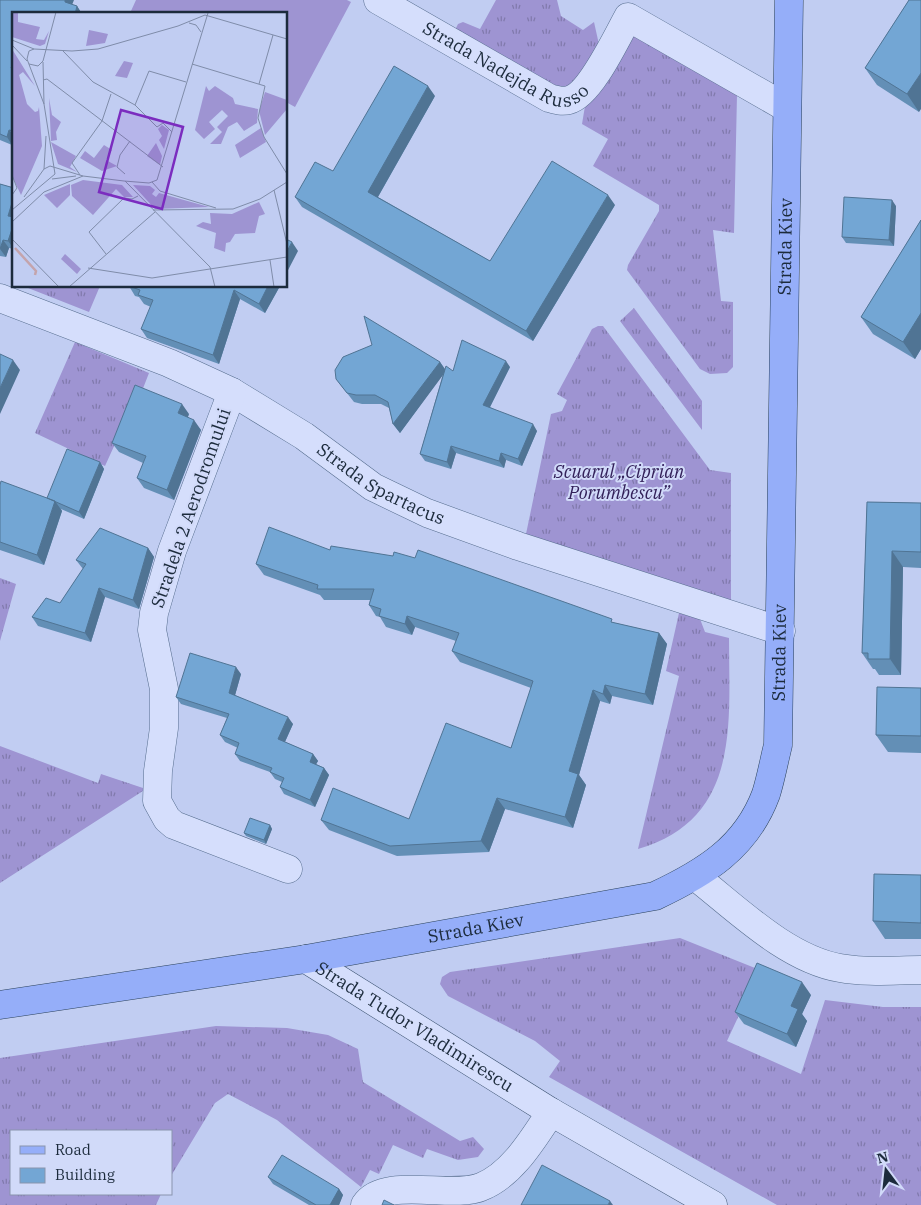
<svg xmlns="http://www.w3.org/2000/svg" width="921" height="1205" viewBox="0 0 921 1205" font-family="'IBM Plex Serif',serif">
<defs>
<pattern id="grass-tufts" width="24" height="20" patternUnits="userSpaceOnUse" patternTransform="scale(1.25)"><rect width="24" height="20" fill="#9e94d2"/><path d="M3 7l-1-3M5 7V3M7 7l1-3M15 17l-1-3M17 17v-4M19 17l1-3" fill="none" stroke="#8079ac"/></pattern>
</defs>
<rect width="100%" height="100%" fill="#c1cdf2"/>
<path fill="url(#grass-tufts)" d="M496,0H557L561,16L583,30L594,22L600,49L570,96L454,32L458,24L463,22L480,29Z
M632,37H639L737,95L734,233L713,230L721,301L733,302V367L727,373L710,374L700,369L627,270L628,265L659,211V205L593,166L608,139L582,124L586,100Z
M23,286H100L89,312Z
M634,308L702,401V430L620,321Z
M598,326H603L710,470L731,473V608L526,534L551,414L562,411L567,400L557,394L592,329Z
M75,342L149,373L121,445L115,444L105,466L35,433Z
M0,578L16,584L0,641Z
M679,613L700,619L705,632L729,638C729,724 741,819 638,849L679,676L666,671Z
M0,746L98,783L101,774L146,789L0,883Z
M680,938L760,970L727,1041L801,1074L825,1000L883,1007H921V1205H777L549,1077L560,1061L535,1041L448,996L440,984L442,977L450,972Z
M216,1026L287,1028L328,1035L358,1049L363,1082L460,1141L473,1137L484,1149L478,1157L458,1160L427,1149L423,1158L393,1145L379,1174L370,1170L361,1187L277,1120L228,1094L215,1103L171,1176V1131H11V1194H161L156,1205H0V1058Z"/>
<path fill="#9e94d2" d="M136,0H347L351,2L295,107L286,102V14H135L131,11Z"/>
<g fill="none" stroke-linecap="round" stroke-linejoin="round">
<g stroke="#566d8e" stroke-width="29">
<g id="street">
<path id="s1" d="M378,0L549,98C556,100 562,102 569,100C590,95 617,37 628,17L787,108"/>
<path id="s2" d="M0,298L169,363L232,392L304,436L373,487L427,513L518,546L781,631"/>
<path d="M232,392L172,551L154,613L152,630L164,689V728L158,771L157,801L167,819L174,825L288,869"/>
<path d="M696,877C737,909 787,959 840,968C866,973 895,970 921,970"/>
<path d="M365,1205C384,1176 452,1199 481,1187C512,1175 533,1139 551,1112"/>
</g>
</g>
<g stroke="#3a516f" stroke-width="29">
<g id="secondary">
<path id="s3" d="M306,959L551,1112L713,1205"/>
</g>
</g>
<g stroke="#2b425b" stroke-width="29">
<g id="primary">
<path id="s4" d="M0,1005L306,959L655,896C704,873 746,848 766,794C771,778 774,761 778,745L789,0"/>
</g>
</g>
<use href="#street" stroke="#d5defc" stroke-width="28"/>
<use href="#secondary" stroke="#d5defc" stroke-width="28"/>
<use href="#primary" stroke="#95aef9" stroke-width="28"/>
</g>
<path fill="#638fb6" d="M0,0L72,5L77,6L82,14H14V140L12,145L0,140Z
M909,0L919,112L877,85L865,68Z
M435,96L378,197L490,261L615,205L533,341L302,207L295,197L333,171Z
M0,184L14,188V249L9,248L6,257L0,256Z
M896,206L894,246L846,243L842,237Z
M921,220V349L915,359L873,334L861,317Z
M129,286H280L265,313L240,299L219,364L147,338L141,329L151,307L144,304L139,297L135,296Z
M440,362L445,369L453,371L510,367L490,407L537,431L522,466L506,460L504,468L456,453L451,469L425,461L420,454L443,374L400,433L393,424L389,408L381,404H362L354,402L336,379Z
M189,414L188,417L201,430L174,500L144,488L137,478L143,463L119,452L112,443Z
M100,462L104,469L84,519L61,509L62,511L44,565L0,550V485L47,498Z
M867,502L921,503V568L903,567L901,675H879L875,669H873L862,653Z
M148,548L154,557L139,609L105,597L91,642L38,626L32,617L60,603L83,569L76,560Z
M330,550L615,623L659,633L667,644L653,705L612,696L610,704L600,701L579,775L586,785L573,828L505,809L489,852L397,856L329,830L321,820L409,819L511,748L531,688L460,662L452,651L456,641L415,627L412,635L386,627L380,617L376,616L369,605L370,600H324L320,595L264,575L256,564Z
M241,674L235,695L293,724L285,742L313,754L318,761L316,764L324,768L329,775L315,807L284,794L280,787L282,782L275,779L270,772L240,761L235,754L238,748L225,742L220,735L227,718L181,704L176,697Z
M921,688V753L888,752L876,735Z
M270,825L272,829L266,844L246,836L244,833Z
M921,875V939H885L873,921Z
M811,995L802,1014L807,1021L796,1047L744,1024L735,1012Z
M268,1177L339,1189L343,1195L339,1205H309L273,1184Z"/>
<path fill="#507494" d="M65,0H74L70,10L65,2Z
M77,6L82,14H75Z
M921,73V109L919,112L907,94Z
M428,86L435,96L375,202L368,192Z
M9,130L14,136V140L12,145L7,137Z
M608,195L615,205L533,341L526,331Z
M14,196V249L8,241V216Z
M892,200L896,206L894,246L889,240Z
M3,240L9,248L6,257L0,249Z
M292,242L298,251L286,274V253Z
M268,286H280L265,313L259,304Z
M234,290L240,299L219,364L213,355Z
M921,313V349L915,359L903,342Z
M13,360L20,370L0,414V388Z
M506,361L510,367L488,411L483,405Z
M440,362L446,371L400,433L393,424Z
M182,404L189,414L185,423L178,413Z
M194,420L201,430L174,500L167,490Z
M533,424L537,431L522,466L518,459Z
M451,446L456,453L451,469L447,462Z
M501,453L506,460L504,468L499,461Z
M100,462L104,469L84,519L79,512Z
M55,501L62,511L44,565L37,555Z
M148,548L154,557L139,609L133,600Z
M892,551L903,567L901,675L890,659Z
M99,588L105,597L91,642L85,633Z
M407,616L415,627L412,635L405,624Z
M659,633L667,644L653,705L645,694Z
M236,667L241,674L234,699L229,693Z
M605,685L612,696L610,704L603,694Z
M593,690L600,701L579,775L586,785L573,828L565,817L569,771Z
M288,717L293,724L283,746L278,739Z
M313,754L318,761L314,768L310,762Z
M324,768L329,775L315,807L310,800Z
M497,798L505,809L489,852L481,841Z
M270,825L272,829L266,844L264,840Z
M802,982L811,995L802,1014L807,1021L796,1047L787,1034L791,1006Z
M339,1189L343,1195L339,1205H330Z
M610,1201L613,1205H608Z"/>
<path fill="#73a6d4" stroke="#507494" d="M0,0H65V2L77,6L75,14H14V60L11,68H14V131L9,130L7,137L0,134Z
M909,0H921V73L907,94L865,68Z
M394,66L428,86L368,192L490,261L552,161L608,195L526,331L295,197L315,162L333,171Z
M0,184L14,188V196L8,216L14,217V223L8,241L3,240L0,249Z
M844,197L892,200L889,240L842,237Z
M921,220V313L903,342L861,317Z
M286,239L292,242L286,253Z
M129,286H268L259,304L234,290L213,355L141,329L153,300L138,295L140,290Z
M364,316L440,362L393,424L388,402L375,395H356L347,393L336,379L335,370L343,357L372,345Z
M462,340L506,361L483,405L533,424L518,459L501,453L499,461L451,446L447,462L420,454L446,366L453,371Z
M0,354L13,360L0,388Z
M135,385L182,404L178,413L194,420L167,490L137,478L146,456L112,443Z
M67,449L100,462L79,512L47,498Z
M1,481L55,501L37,555L0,542V485Z
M867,502L921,503V552L892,551L890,659H868V653H862Z
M269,527L330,550L331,546L393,556L394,552L415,558L418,550L612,619L611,622L659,633L645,694L605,685L603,694L593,690L569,771L578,774L565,817L497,798L481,841L390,846L321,820L333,788L409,819L446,723L511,748L533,681L452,651L459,633L407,616L405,624L379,616L381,609L369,605L374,589H317L318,585L256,564Z
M100,528L148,548L133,600L99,588L85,633L32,617L46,598L60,603L86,564L76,560Z
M190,653L236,667L229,693L288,717L278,739L313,754L310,762L324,768L310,800L280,787L284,778L270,772L272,768L235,754L239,743L220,735L229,714L176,697Z
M877,687L921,688V736L876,735Z
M250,818L270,825L264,840L244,833Z
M874,874L921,875V923L873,921Z
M757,963L802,982L791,1006L798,1009L787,1034L735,1012Z
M282,1155L339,1189L330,1205H316L268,1177Z
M542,1165L610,1201L608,1205H521Z
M384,1200L394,1205H382Z"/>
<g text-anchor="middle" stroke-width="4" stroke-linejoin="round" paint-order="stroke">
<g font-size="18" fill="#1c2b3c" stroke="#d1daf9">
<text dy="6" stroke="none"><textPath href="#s1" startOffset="146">Strada Nadejda Russo</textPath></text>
<text dy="6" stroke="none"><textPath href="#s4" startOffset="1368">Strada Kiev</textPath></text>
<text dy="6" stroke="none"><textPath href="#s2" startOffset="426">Strada Spartacus</textPath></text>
<text transform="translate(191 508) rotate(-71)" y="6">Stradela 2 Aerodromului</text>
<text dy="6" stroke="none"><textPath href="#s4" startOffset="962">Strada Kiev</textPath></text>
<text dy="6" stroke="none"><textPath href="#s4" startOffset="482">Strada Kiev</textPath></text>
<text dy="6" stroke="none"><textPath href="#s3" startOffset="128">Strada Tudor Vladimirescu</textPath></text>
</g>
<g font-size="18" font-style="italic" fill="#33215a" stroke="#d1daf9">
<text x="619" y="478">Scuarul „Ciprian<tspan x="619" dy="21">Porumbescu”</tspan></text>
</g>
</g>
<g transform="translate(12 12)">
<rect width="275" height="275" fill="#c1cdf2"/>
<path d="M77,18L96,22L93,31L74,34ZM112,49L121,51L115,66L103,64ZM194,74L197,79L203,74L221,86L223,92L246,97L245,111L232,119L225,110L216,115L209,132H198L210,120L205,115L216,104L210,98L197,110L203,117L192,127L183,118ZM37,86L40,103L49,110L44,120L45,128L39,129ZM150,113L157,118L152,137L147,128L150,124L146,117ZM249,116L254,130L228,146L223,133ZM39,130L64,144L58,155L65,160L46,152ZM144,131L150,144L148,153L135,144ZM92,133L100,138L94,148L105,154L90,159L68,146L73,139L82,146ZM71,168L110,173L121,185H112L104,177L81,203L60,184L59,173ZM58,172V183L45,196L32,183ZM121,173L138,174L143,178L140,182L144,185L147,181L197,195L143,197ZM247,190L253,202L247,204L243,221L223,222L218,230L214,231L213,240L202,236L204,221L184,214L191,210L199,212L198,201L220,202Z" fill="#9e94d2"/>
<path d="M0,0H6V10L28,15L24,27L32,28L37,19L33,32L28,34L0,25ZM0,37L23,74L11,60L7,63L15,92L23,100L26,99L27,95L30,134L9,183L0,164Z" fill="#9e94d2"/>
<path d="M253,80L275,88V97L253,123L247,99ZM53,242L69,257L65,262L49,247Z" fill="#9e94d2"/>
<path fill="none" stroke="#c4a4ac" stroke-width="2.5" d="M3,236L24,259L23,263"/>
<path fill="none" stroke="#7f8ca9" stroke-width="1" d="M177,11L184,13L189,20M0,28L22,37M0,33L15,49M51,39L81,70L123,93L145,115L151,111L160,120M17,52L26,54L31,49L44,0M180,52L253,74L246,106L252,125L275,162M31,68L35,67L151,155M247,72L261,23M32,92L15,47L17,39L22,37L60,39L86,37L166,14L193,3L275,27M123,93L137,59L174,70M32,157L38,154L71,164L112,169L137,171L145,168L196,1M113,162L105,155L108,143L118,129M0,163L5,176L0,183M68,163L60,151L90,109L99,82M40,167L64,164M113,169L198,255L203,275M140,170L148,179L204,196M262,178L275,232M12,185L32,157L34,124M0,198L43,162L32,92L31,50M141,198L221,197L248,187L275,170M0,210L32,180L71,164M0,227L47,275M94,242L77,220L112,186L120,187L126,184M258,248L262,275M76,256L140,266L275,245M57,275L143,200"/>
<path fill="#7b2cbf" fill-opacity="0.15" stroke="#7b2cbf" stroke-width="2.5" d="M109,98L171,115L150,197L87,180Z"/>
<rect width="275" height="275" fill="none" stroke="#1c2b3c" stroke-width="2.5"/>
</g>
<rect x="10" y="1130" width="162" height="65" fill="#d1daf9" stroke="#8994ad"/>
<rect x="20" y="1146" width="25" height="8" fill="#95aef9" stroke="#8994ad"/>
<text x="55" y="1155" font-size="15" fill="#1c2b3c">Road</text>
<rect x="20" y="1168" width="25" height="15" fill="#73a6d4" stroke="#8994ad"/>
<text x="55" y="1180" font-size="15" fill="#1c2b3c">Building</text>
<g transform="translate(886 1170) rotate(345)" stroke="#d1daf9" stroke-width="4" paint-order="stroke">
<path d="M0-4L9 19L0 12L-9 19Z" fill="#1c2b3c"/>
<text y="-8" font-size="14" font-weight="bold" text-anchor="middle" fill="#1c2b3c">N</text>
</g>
</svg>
